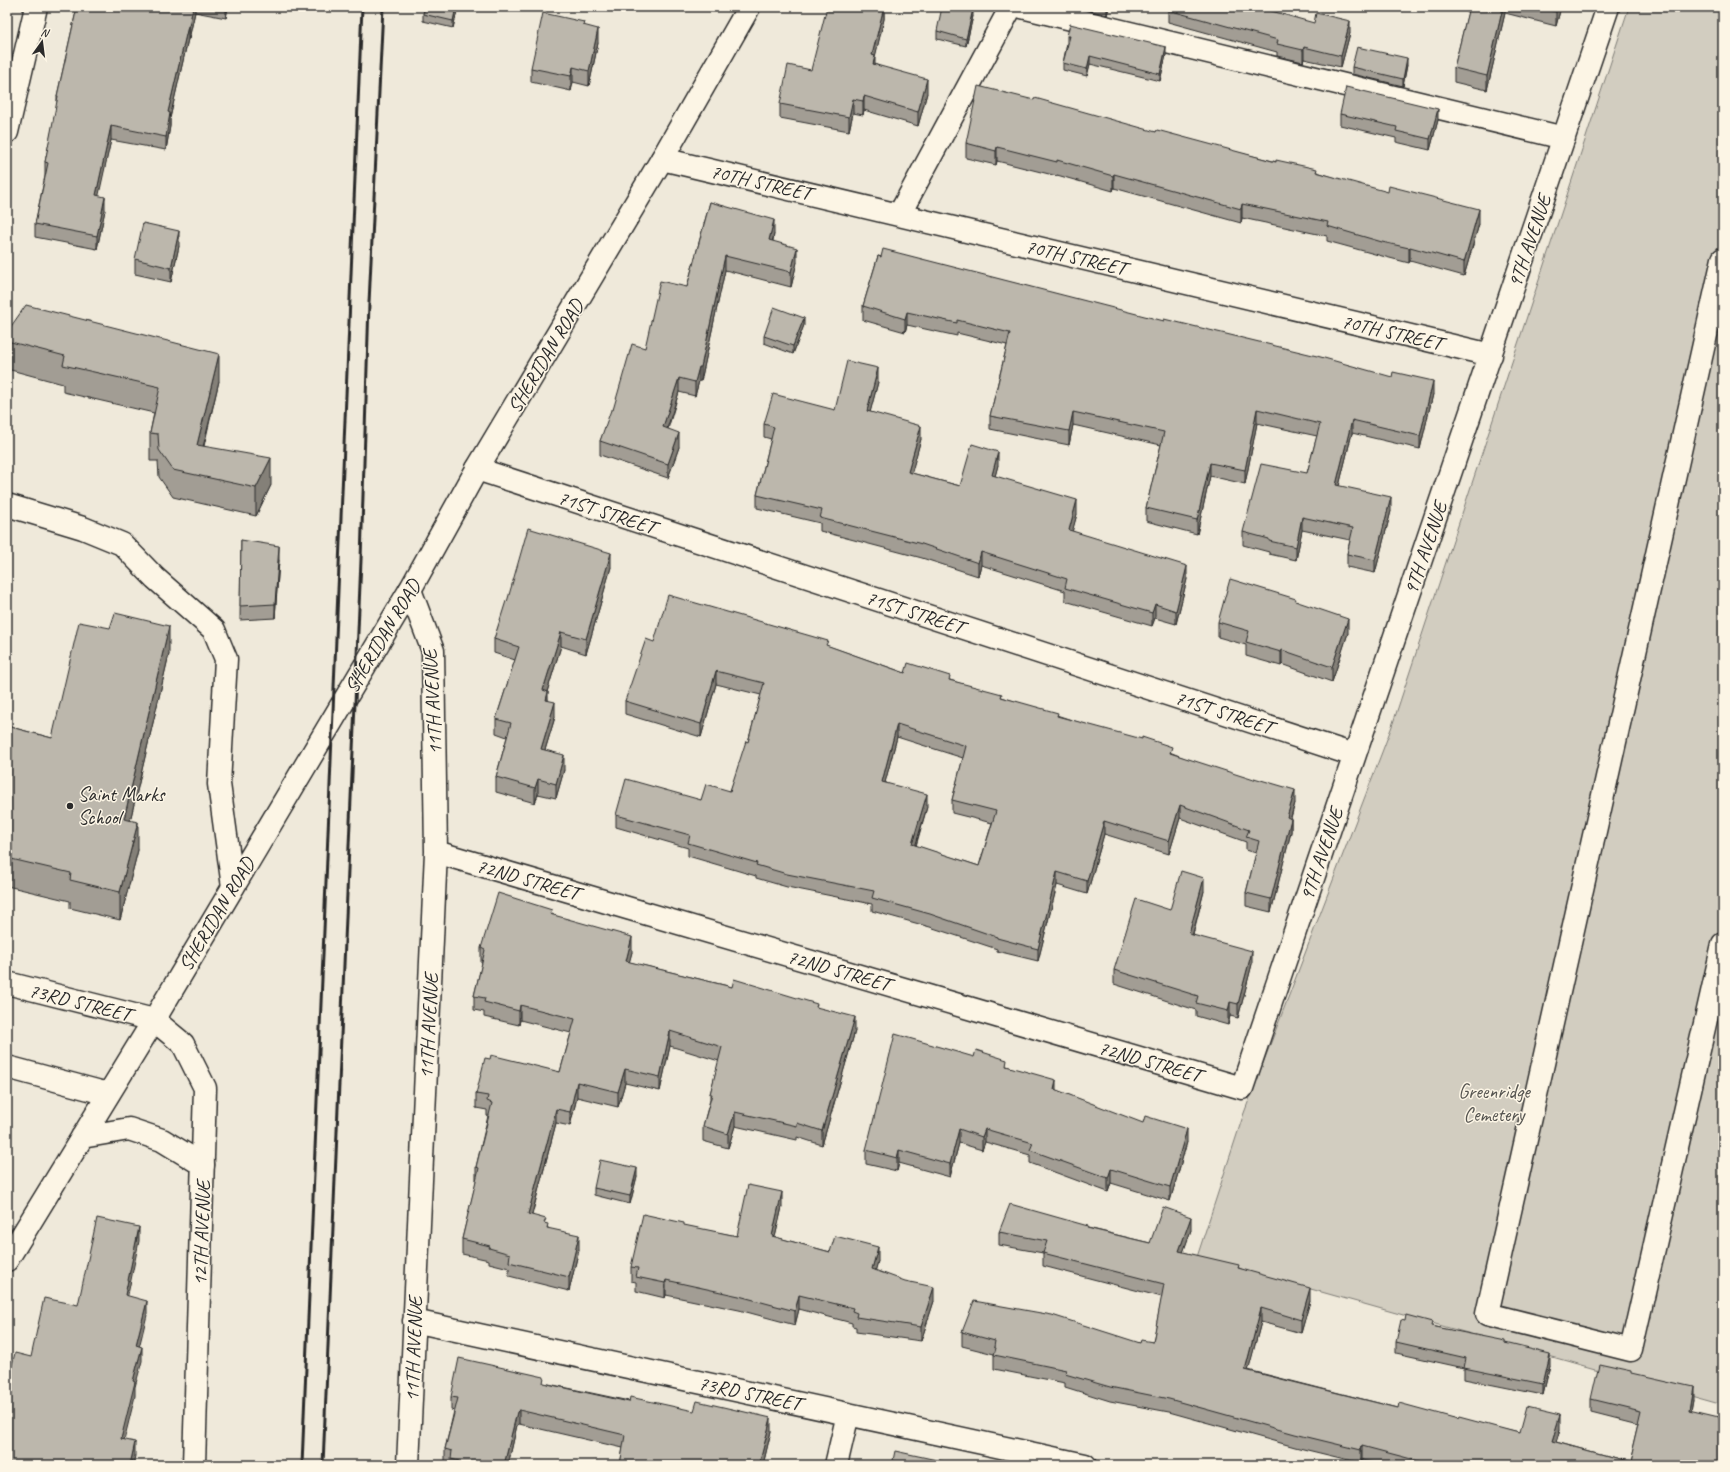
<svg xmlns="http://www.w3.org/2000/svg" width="1730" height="1472" viewBox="0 0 1730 1472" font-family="Caveat,sans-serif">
<rect width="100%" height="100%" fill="#efe9da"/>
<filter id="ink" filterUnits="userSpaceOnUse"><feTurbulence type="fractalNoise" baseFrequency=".025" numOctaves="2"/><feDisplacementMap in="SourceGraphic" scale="8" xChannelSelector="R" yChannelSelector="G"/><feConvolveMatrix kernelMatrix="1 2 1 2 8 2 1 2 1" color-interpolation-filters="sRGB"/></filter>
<g filter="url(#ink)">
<path fill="#d2cdc0" stroke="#7e7c76" d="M1629,7H1723V1405L1197,1257L1244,1113L1392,726Z"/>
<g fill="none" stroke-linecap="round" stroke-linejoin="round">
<g stroke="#2b2b2b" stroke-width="25">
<path id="minor" d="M1022,7L1564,138
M7,132L36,7
M662,159L1491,355
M899,215L1011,7
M1723,259L1487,1314L1631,1350L1723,944
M477,469L1354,755
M7,505L83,528L122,544L155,578L214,630L226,659L219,784L233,887
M436,852L1242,1088L1608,7
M7,983L154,1020L183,1044L205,1088L194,1465
M7,1067L108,1094
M414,1321L1085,1465
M408,1465L436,852L433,651L410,590
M836,1465L848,1414"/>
</g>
<g stroke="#2b2b2b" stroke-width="25">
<path id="major" d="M82,1137L129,1129L162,1140L203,1165
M7,1260L154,1020L410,590L477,469L662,159L749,7"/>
</g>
<use href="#minor" stroke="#fcf5e5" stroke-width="22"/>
<use href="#major" stroke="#fcf5e5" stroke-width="22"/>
<path stroke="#2b2b2b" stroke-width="3" d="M302,1465L362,7
M323,1465L361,560L369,303L383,7"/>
</g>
<path fill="#a29d94" stroke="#2b2b2b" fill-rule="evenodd" d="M77,7H228L226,18L195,12L189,39H188L170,118V126L166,150L111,140L98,195L105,210L97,249L35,237V224L45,176V162L57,106V96Z
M425,7H458L453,28L423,21V14Z
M492,7H505L504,11Z
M884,7V19L875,56V64L927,93L918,126L864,110L863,115L853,113L849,131L780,118V104Z
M1077,7H1109L1107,15Z
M1441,7H1561L1556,26L1505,13L1487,90L1454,82V68L1468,12Z
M1168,10L1350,33L1341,67L1304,59L1303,62L1277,56V52L1168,22Z
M973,16L966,46L937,39V31Z
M584,25L598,43L589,86L573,82L571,91L531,82V68Z
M1067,36L1166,55L1160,81L1090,64L1087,76L1063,70V63L1067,43Z
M1407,65L1403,86L1352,74V67Z
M1340,114L1438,120L1430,150L1396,142V138L1340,125Z
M1156,132L1317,172L1479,224L1464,276L1410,261L1409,263L1382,256L1327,241V236L1242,218L1241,223L1114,188L1113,191L1057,175V176L997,161L996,165L966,158V143Z
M710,202L774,234L773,241L797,262L791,287L725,270L701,381H699L695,396L679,392L668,429L679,447L668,478L600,455V441L613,410L645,348L687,287Z
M179,246L171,282L135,274V259Z
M878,256L1433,394L1420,449L1352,433L1339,486L1391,511L1375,573L1347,567V554L1350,540L1302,530L1296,560L1269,554V552L1243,545V532L1307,473L1317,436L1257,423L1245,484L1210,476L1197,534L1146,521V508L1161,445L1073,425L1069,445L990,429V416L1007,345L957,333V336L907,325L905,332L863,320V306Z
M804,325L793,354L764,343V336Z
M7,332L219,381L204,446L271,485L256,516L173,497L159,477L158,461H150V433L154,413L63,392V384L7,369Z
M878,382L870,412L921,439L911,473L960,486L998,465L995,476L1077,514L1072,531L1187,579L1176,624L1155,618L1152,626L1065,601V591L981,565L978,576L922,558L820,531V523L757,508V495L771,439L764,437V424L835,410Z
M241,540L279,560L275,618L240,620Z
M611,567L586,654L561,646L547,692L548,700L555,717L545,750L564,770L556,798L538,794L535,803L496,792V777L507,737L496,733V719L515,660L494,653V639L507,602Z
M1296,601L1348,633L1332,682L1282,664L1281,666L1246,656V645L1218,637V622Z
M654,642L828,646L905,673L950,680L1172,753L1295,803L1291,818V832L1271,912L1246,906V893L1256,853L1246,850V842L1180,818L1169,854L1104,834L1087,894L1057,885L1038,961L997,951V949L930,927L872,911V904L787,887L756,878V876L688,856V848L616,827V815L701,800L730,791L748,742L761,695L716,684L701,737L625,714V701ZM897,737L963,758L952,800V813L992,823L979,866L916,846L927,807L885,782Z
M169,654L130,821L138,850L120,920L70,908V901L7,886V726L52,738Z
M1204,891L1193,935L1252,964L1238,1018L1230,1016L1228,1025L1196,1016V1010L1114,984V970L1170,910Z
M552,914L632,952L629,962L732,987L817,1007L855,1031L822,1145L797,1137V1140L735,1126L728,1148L703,1141V1126L710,1100V1094L719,1061L670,1046L660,1091L625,1083L618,1107L577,1097L570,1126L556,1123L532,1215L546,1224L548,1228L579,1249L569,1291L509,1276V1268L489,1263V1260L462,1254V1239L476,1182V1167L488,1116H487V1110L476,1108V1094L490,1059L560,1072L571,1033L520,1020L519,1025L484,1017V1012L474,1010V996L482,963H481V948Z
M974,1057L1007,1066L1056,1090L1187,1142L1170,1201L1111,1183L1108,1192L1030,1163V1155L985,1142L982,1150L959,1143L950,1177L899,1163L897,1171L866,1164V1150Z
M637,1176L630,1204L594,1195V1188Z
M782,1207L775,1237L830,1252L878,1261L875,1271L934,1301L921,1341L856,1332V1327L852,1326V1323L799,1309L795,1325L739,1310L666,1295L665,1298L636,1291V1282L631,1281V1267L684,1226L737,1236Z
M1088,1228L1150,1243L1191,1230L1183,1252L1239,1268L1310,1301L1301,1333L1261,1322L1248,1370L1398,1408L1458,1419L1519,1433L1560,1429L1556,1442L1629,1462L1638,1424L1591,1412V1399L1631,1374L1693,1400L1691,1411L1723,1465H1383L1362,1460L1361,1463L1295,1447L1169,1412L1110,1401L1065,1387V1383L994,1369V1354L962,1346V1332L1140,1343L1153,1342L1162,1297L1043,1266V1253L999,1245V1232Z
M1432,1326L1505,1343L1550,1365L1543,1395L1464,1379V1368L1396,1353V1342Z
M544,1383L771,1431L763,1465H620L623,1448L519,1424L517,1425L508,1465H451V1464L445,1463V1449L454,1411L451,1410V1397Z"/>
<path fill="#848078" stroke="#2b2b2b" d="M193,7H195V12L189,39V26Z
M226,7H228L226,18Z
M456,7H458L453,28V21Z
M884,7V19L872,70V55Z
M1107,7H1109L1107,15Z
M1503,7H1505V13L1487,90V76Z
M1558,7H1561L1556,26V12Z
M973,9V16L966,46V39Z
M1350,21V33L1341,67V56Z
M188,26V39L170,118V126L166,150V137L168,112Z
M598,29V43L589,86V71Z
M1166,47V55L1160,81V74Z
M1304,47V59L1303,62V50Z
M1090,56V64L1087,76V69Z
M1407,58V65L1403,86V79Z
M573,67V82L571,91V76Z
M927,79V93L918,126V112Z
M864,96V110L863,115V101Z
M853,99V113L849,131V117Z
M1438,109V120L1430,150V139Z
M111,126V140L96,208V195Z
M997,147V161L996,165V151Z
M1114,174V188L1113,191V176Z
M105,197V210L97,249V236Z
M1242,204V218L1241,223V209Z
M1479,209V224L1464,276V262Z
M774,220V234L769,254V240Z
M179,231V246L171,282V268Z
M1410,247V261L1409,263V248Z
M797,248V262L791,287V272Z
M725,256V270L701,381V367Z
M907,312V325L905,332V319Z
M804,318V325L793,354V346Z
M219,354V381L197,472V445Z
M699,367V381L695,396V382Z
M878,368V382L867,424V411Z
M679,378V392L663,441V427Z
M1433,381V394L1420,449V436Z
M1257,409V423L1245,484V470Z
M1073,412V425L1069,445V431Z
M1352,420V433L1336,498V485Z
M921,426V439L908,486V472Z
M679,433V447L668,478V464Z
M998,452V465L992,488V475Z
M271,458V485L256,516V488Z
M1210,463V476L1197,534V520Z
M1391,497V511L1375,573V560Z
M1077,500V514L1069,544V530Z
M1302,517V530L1296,560V547Z
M279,546V560L275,618V604Z
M981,552V565L978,576V563Z
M611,553V567L586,654V639Z
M1187,566V579L1176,624V611Z
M1155,604V618L1152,626V613Z
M1348,619V633L1332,682V667Z
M169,626V654L124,847V819Z
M561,632V646L543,705V690Z
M1282,650V664L1281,666V652Z
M716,671V684L701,737V724Z
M548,692V706L546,700Z
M555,702V717L541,763V749Z
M897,724V737L882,794V782Z
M564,755V770L556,798V784Z
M538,779V794L535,803V788Z
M1295,790V803L1287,830V817Z
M927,794V807L912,857V844Z
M1180,805V818L1169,854V841Z
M1291,819V832L1271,912V899Z
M1104,821V834L1087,894V881Z
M138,822V850L120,920V892Z
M1057,872V885L1038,961V949Z
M1204,878V891L1189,948V934Z
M632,937V952L626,975V961Z
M1252,951V964L1238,1018V1004Z
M1230,1002V1016L1228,1025V1011Z
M520,1005V1020L519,1025V1011Z
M855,1017V1031L822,1145V1131Z
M670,1031V1046L660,1091V1077Z
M625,1069V1083L618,1107V1092Z
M1056,1080V1094L1054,1089Z
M577,1082V1097L570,1126V1112Z
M556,1109V1123L528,1229V1214Z
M735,1112V1126L728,1148V1134Z
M959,1129V1143L950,1177V1164Z
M985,1129V1142L982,1150V1137Z
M1187,1129V1142L1170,1201V1187Z
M899,1150V1163L897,1171V1158Z
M637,1168V1176L630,1204V1196Z
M1111,1169V1183L1108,1192V1178Z
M782,1192V1207L772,1250V1236Z
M1191,1217V1230L1179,1264V1251Z
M139,1227V1241L125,1309V1295Z
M579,1235V1249L569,1291V1277Z
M878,1247V1261L872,1284V1269Z
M666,1280V1295L665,1298V1283Z
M934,1287V1301L921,1341V1327Z
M1310,1288V1301L1301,1333V1320Z
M799,1295V1309L795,1325V1311Z
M147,1301V1315L136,1360V1345Z
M1261,1308V1322L1245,1383V1370Z
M142,1347V1361L135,1387V1396L121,1453V1439L133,1381Z
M1550,1354V1365L1543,1395V1384Z
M1693,1387V1400L1689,1424V1411Z
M519,1410V1424L517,1425L508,1465H504L517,1412Z
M1560,1415V1429L1552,1455V1441Z
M771,1418V1431L763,1465H759Z
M135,1442V1456L133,1465H130Z
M1362,1446V1460L1361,1463V1450Z"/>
<path fill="#bcb7ac" stroke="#2b2b2b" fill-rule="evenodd" d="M77,7H193L189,26H188L168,112L170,113L166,137L111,126L96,195L105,197L97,236L35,224L48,163L45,162L58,96H57Z
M425,7H456L453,21L423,14Z
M827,7H884L872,55L875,56L873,64L927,79L918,112L864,96L863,101L853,99L849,117L780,104L788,65L811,70Z
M942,7H966L973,9L966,39L937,31Z
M1169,7H1257L1314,23L1316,13L1350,21L1341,56L1304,47L1303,50L1277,44L1278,40L1168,10Z
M1469,7H1503L1487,76L1454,68Z
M1537,7H1558L1556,12Z
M543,13L584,22L583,25L598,29L589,71L573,67L571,76L531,68Z
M1070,24L1166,47L1160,74L1090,56L1087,69L1063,63L1070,36H1067Z
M1357,47L1407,58L1403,79L1352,67Z
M978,86L1034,100L1035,98L1156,132L1157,130L1276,162V160L1317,169L1316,172L1388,192L1389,186L1479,209L1464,262L1410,247L1409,248L1382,242L1327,226L1328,222L1242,204L1241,209L1114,174L1113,176L1057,160V162L997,147L996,151L966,143Z
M1346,87L1438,109L1430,139L1396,131L1397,127L1340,114Z
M710,202L774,220L769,240L797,248L791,272L725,256L701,367H699L695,382L679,378L663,427L679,433L668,464L600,441L611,410H613L632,344L645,348L660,281L687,287Z
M143,223L179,231L171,268L135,259Z
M883,249L1164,321V319L1317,356L1392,377L1393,372L1433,381L1420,436L1352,420L1336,485L1391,497L1375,560L1347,554L1353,528L1302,517L1296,547L1269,541V539L1243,532L1261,464L1307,473L1320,424L1257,409L1245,470L1210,463L1197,520L1146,508L1164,432L1073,412L1069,431L990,416L1010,333L957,320V323L907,312L905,319L863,306L878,256L881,257Z
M26,305L219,354L197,445L271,458L256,488L173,470L159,450L158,434L150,433L160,387L63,365L65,356L7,341V332Z
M774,307L804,318L793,346L764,336Z
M847,361L878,368L867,411L921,426L908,472L960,486L972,444L998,452L992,475L1077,500L1069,530L1187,566L1176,611L1155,604L1152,613L1065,588L1067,579L981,552L978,563L922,544L820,518L822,510L757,495L774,427L764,424L773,394L835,410Z
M528,528L611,553L586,639L561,632L543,690L548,692L546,700L555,702L541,749L564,755L556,784L538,779L535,788L496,777L511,723L496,719L519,647L494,639L506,601L507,602Z
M241,540L279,546L275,604L240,606Z
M1230,579L1296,599L1295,601L1348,619L1332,667L1282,650L1281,652L1246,642L1249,631L1218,622Z
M668,595L828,641L826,645L905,673L908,663L950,676L949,680L1002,694L1001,697L1058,713L1057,716L1142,739V737L1172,747L1170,753L1254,780V778L1295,790L1287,817L1291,819L1271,899L1246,893L1259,841L1246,837L1249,830L1180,805L1169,841L1104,821L1087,881L1057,872L1038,949L997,938V937L930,914L872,898L874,891L787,874L756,865L757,863L688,843L690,835L616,815L626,779L701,800L706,784L730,791L746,741L748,742L764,683L716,671L701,724L625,701L646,639L654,642ZM897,724L966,746L952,800L996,811L979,866L912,844L927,794L882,782Z
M115,613L169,626L124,819L138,822L120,892L70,880L71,873L7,858V726L52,738L79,622L110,628Z
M1181,871L1204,878L1189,934L1252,951L1238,1004L1230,1002L1228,1011L1196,1003L1198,996L1114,970L1136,899L1170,910Z
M498,893L552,910L550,914L632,937L626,961L732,987L734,979L817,1004L816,1007L855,1017L822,1131L797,1123V1126L735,1112L728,1134L703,1126L712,1094H710L722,1047L670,1031L660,1077L625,1069L618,1092L577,1082L570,1112L556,1109L528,1214L546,1219L544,1223L548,1224L547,1228L579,1235L569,1277L509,1262L510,1254L489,1248L490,1246L462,1239L479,1168L476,1167L492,1103L487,1101L488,1096L476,1094L485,1058L490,1059L491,1055L560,1072L575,1019L520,1005L519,1011L484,1002L485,998L474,996L485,950L481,948Z
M895,1034L974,1057L976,1050L1007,1060L1006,1066L1056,1080L1054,1089L1143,1123L1145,1116L1187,1129L1170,1187L1111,1169L1108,1178L1030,1150L1033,1143L985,1129L982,1137L959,1129L950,1164L899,1150L897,1158L866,1150Z
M600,1160L637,1168L630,1196L594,1188Z
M748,1185L782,1192L772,1236L830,1252L835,1236L878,1247L872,1269L905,1281L934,1287L921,1327L856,1317L857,1313L852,1311L853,1308L799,1295L795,1311L739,1296L666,1280L665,1283L636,1277L638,1268L631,1267L643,1214L684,1223V1225L737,1236Z
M1010,1204L1088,1226L1087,1228L1150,1243L1163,1207L1191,1217L1179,1251L1239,1265L1238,1268L1310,1288L1301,1320L1261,1308L1245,1370L1398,1408L1399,1403L1458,1419L1459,1417L1519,1433L1526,1407L1560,1415L1552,1441L1629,1462L1641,1411L1591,1399L1599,1364L1631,1371V1373L1693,1387L1689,1411L1723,1419V1465H1434L1362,1446L1361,1450L1295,1434L1169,1399L1110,1387L1065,1374L1066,1370L994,1355L996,1348L994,1347L995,1341L962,1332L974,1301L1052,1315L1140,1343L1141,1340L1153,1342L1164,1284L1043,1253L1047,1241L999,1232Z
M97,1218L139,1227L125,1295L147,1301L136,1345L142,1347L133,1381L135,1382L121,1439L135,1442L130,1465H7V1385L15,1353L31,1357L44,1298L78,1305Z
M1406,1315L1432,1322L1431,1326L1505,1341V1343L1550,1354L1543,1384L1464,1368L1466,1358L1396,1342L1401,1320L1405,1321Z
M459,1358L544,1377L543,1383L629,1402L630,1397L694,1411L697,1401L771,1418L759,1465H620L625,1435L519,1410L517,1412L504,1465H458L459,1461L451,1459L452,1451L445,1449L458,1398L451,1397Z
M895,1451L946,1462V1465H892Z"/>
</g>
<circle fill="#2b2b2b" stroke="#fcf5e5" stroke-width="1.5" cx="70" cy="806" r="4"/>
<g text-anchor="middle" stroke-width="3" stroke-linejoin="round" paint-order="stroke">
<g font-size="20" fill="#2b2b2b" stroke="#fcf5e5">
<text transform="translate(761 182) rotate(13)" y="7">70TH STREET</text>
<text transform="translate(1529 241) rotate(-71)" y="7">9TH AVENUE</text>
<text transform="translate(1076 257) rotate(13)" y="7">70TH STREET</text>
<text transform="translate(1392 332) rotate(13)" y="7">70TH STREET</text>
<text transform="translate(545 356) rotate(-59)" y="7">SHERIDAN ROAD</text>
<text transform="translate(607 512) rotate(18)" y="7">71ST STREET</text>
<text transform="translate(1425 548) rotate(-71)" y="7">9TH AVENUE</text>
<text transform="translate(915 612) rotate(18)" y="7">71ST STREET</text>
<text transform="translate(382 636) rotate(-59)" y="7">SHERIDAN ROAD</text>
<text transform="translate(432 702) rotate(-93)" y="7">11TH AVENUE</text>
<text transform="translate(1224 712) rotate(18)" y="7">71ST STREET</text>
<text transform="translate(1321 854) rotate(-71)" y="7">9TH AVENUE</text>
<text transform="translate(528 879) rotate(16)" y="7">72ND STREET</text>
<text transform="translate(216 914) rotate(-59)" y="7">SHERIDAN ROAD</text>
<text transform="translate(839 970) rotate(16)" y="7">72ND STREET</text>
<text transform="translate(80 1002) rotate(14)" y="7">73RD STREET</text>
<text transform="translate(428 1026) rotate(-87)" y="7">11TH AVENUE</text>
<text transform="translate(1150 1061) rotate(16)" y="7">72ND STREET</text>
<text transform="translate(201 1233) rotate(-88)" y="7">12TH AVENUE</text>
<text transform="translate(413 1349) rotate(-88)" y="7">11TH AVENUE</text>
<text transform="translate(750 1393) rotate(12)" y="7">73RD STREET</text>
</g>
<g font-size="20" fill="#2b2b2b" stroke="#fcf5e5" text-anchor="start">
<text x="78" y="801">Saint Marks<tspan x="78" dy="23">School</tspan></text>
</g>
<g font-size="20" fill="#555450" stroke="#fcf5e5">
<text x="1494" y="1098">Greenridge<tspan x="1494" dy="23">Cemetery</tspan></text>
</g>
</g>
<rect width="1730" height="1472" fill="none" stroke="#fcf5e5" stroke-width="24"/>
<rect x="12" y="12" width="1706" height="1448" fill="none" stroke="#2b2b2b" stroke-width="1.5" filter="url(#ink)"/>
<g transform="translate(42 42) rotate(14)" stroke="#fcf5e5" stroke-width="3" paint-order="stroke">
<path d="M0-3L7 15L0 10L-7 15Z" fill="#2b2b2b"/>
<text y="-6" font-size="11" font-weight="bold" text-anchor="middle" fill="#2b2b2b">N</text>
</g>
</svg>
